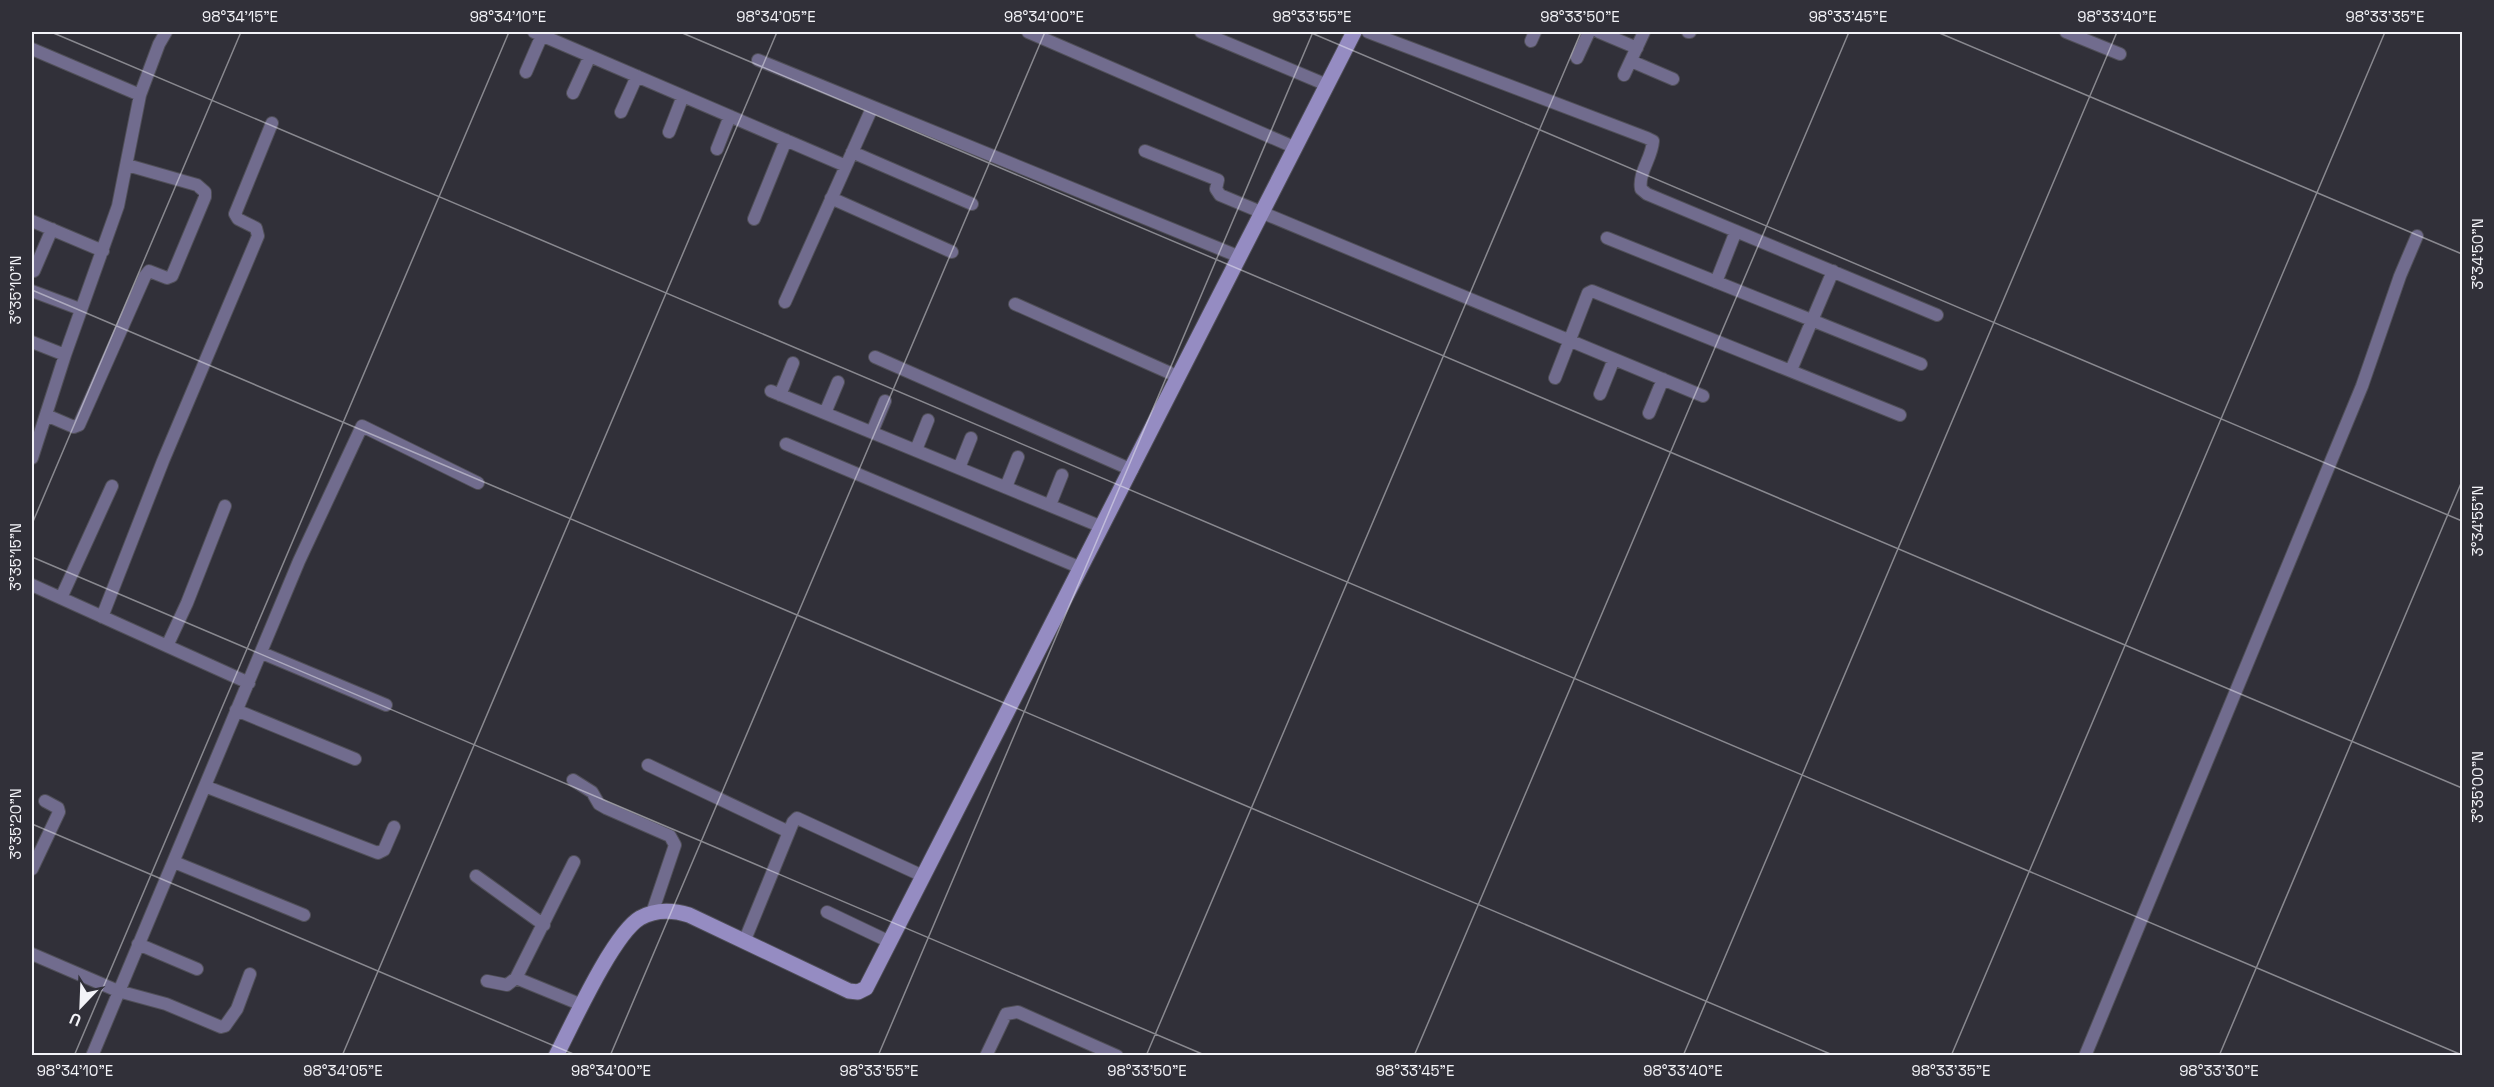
<svg xmlns="http://www.w3.org/2000/svg" width="2494" height="1087" viewBox="0 0 2494 1087" font-family="'Space Grotesk',sans-serif">
<rect width="100%" height="100%" fill="#313039"/>
<g fill="none" stroke-linecap="round" stroke-linejoin="round">
<g stroke="#504f58" stroke-width="14">
<path id="street" d="M534,32L846,166
M1028,32L1296,148
M1201,32L1327,85
M1368,32L1647,138L1653,141C1652,158 1638,173 1641,189L1647,194L1937,315
M1599,32L1637,48
M1688,32H1690
M2066,32L2120,54
M1531,41L1535,32
M32,49L140,95
M1577,58L1589,32
M758,60L1240,257
M1631,61L1673,79
M526,72L542,35
M1624,75L1644,32
M573,93L590,56
M621,112L637,76
M669,132L683,96
M717,149L730,116
M1145,151L1218,180L1216,189L1220,195L1703,396
M852,152L972,204
M831,198L952,252
M754,219L786,140
M32,221L103,251
M1607,238L1921,364
M34,271L52,229
M1716,282L1736,231
M32,291L80,309
M785,302L872,108
M1015,304L1179,377
M32,342L65,355
M875,357L1132,470
M1791,370L1833,271
M1555,378L1588,293L1592,291L1900,415
M771,391L1102,527
M1600,394L1614,359
M780,395L793,363
M825,413L838,382
M1649,413L1663,379
M46,415L74,427L79,425L145,276L149,271L167,278L172,276L205,197V192L197,185L127,165
M872,432L885,401
M786,444L1081,568
M916,450L928,420
M32,458L65,355L118,206L140,95L159,44L166,32
M959,468L971,438
M1006,487L1018,457
M1050,505L1062,475
M32,585L249,683
M61,598L112,486
M102,617L163,461L258,236L256,228L238,219L235,214L272,123
M167,646L187,603L225,506
M262,653L386,705
M236,710L355,759
M648,765L789,832
M573,780L592,792L599,804L606,808L670,836L675,845L652,913
M207,787L378,853L384,850L394,827
M174,862L304,915
M32,869L59,812L58,808L45,801
M476,876L544,925
M827,912L890,942
M744,942L793,822L797,818L923,876
M138,944L197,969
M32,954L118,991L166,1004L221,1027L225,1026L237,1009L250,974
M516,978L582,1005
M487,981L507,985L516,978L574,862
M92,1056L299,561L362,426L478,483
M986,1056L1006,1014L1018,1012L1117,1056
M2085,1056L2362,386L2400,276L2417,236"/>
</g>
<g stroke="#504f58" stroke-width="17">
<path id="secondary" d="M556,1056C572,1025 613,934 640,918C656,909 673,910 689,915L849,991L858,992L866,988L1354,32"/>
</g>
<use href="#street" stroke="#716c8e" stroke-width="12"/>
<use href="#secondary" stroke="#958cc2" stroke-width="15"/>
</g>
<path fill="none" stroke="#f3f3f8" stroke-width="1.5" stroke-opacity="0.45" d="M51,32L2462,1055M680,32L2462,788M1309,32L2462,521M1937,32L2462,254M32,290L1835,1056M32,524L241,32M32,557L1207,1056M32,824L578,1056M74,1056L509,32M342,1056L777,32M610,1056L1045,32M878,1056L1313,32M1146,1056L1581,32M1414,1056L1849,32M1683,1056L2117,32M1951,1056L2385,32M2219,1056L2462,481"/>
<rect width="2494" height="1087" fill="none" stroke="#313039" stroke-width="66"/>
<g transform="translate(81 1006) rotate(203)" stroke="#313039" stroke-width="4.5" paint-order="stroke">
<path d="M0-4.5L10 22L0 15L-10 22Z" fill="#f3f3f8"/>
<text y="-9" font-size="16" font-weight="bold" text-anchor="middle" fill="#f3f3f8">U</text>
</g>
<rect x="33" y="33" width="2428" height="1021" fill="none" stroke="#f3f3f8" stroke-width="2"/>
<g font-size="15" text-anchor="middle" fill="#f3f3f8">
<text x="240" y="22">98°34'15"E</text>
<text x="508" y="22">98°34'10"E</text>
<text x="776" y="22">98°34'05"E</text>
<text x="1044" y="22">98°34'00"E</text>
<text x="1312" y="22">98°33'55"E</text>
<text x="1580" y="22">98°33'50"E</text>
<text x="1848" y="22">98°33'45"E</text>
<text x="2117" y="22">98°33'40"E</text>
<text x="2385" y="22">98°33'35"E</text>
<text transform="translate(2478 254) rotate(-90)" y="5">3°34'50"N</text>
<text transform="translate(16 290) rotate(-90)" y="5">3°35'10"N</text>
<text transform="translate(2478 521) rotate(-90)" y="5">3°34'55"N</text>
<text transform="translate(16 557) rotate(-90)" y="5">3°35'15"N</text>
<text transform="translate(2478 787) rotate(-90)" y="5">3°35'00"N</text>
<text transform="translate(16 824) rotate(-90)" y="5">3°35'20"N</text>
<text x="75" y="1076">98°34'10"E</text>
<text x="343" y="1076">98°34'05"E</text>
<text x="611" y="1076">98°34'00"E</text>
<text x="879" y="1076">98°33'55"E</text>
<text x="1147" y="1076">98°33'50"E</text>
<text x="1415" y="1076">98°33'45"E</text>
<text x="1683" y="1076">98°33'40"E</text>
<text x="1951" y="1076">98°33'35"E</text>
<text x="2219" y="1076">98°33'30"E</text>
</g>
</svg>
